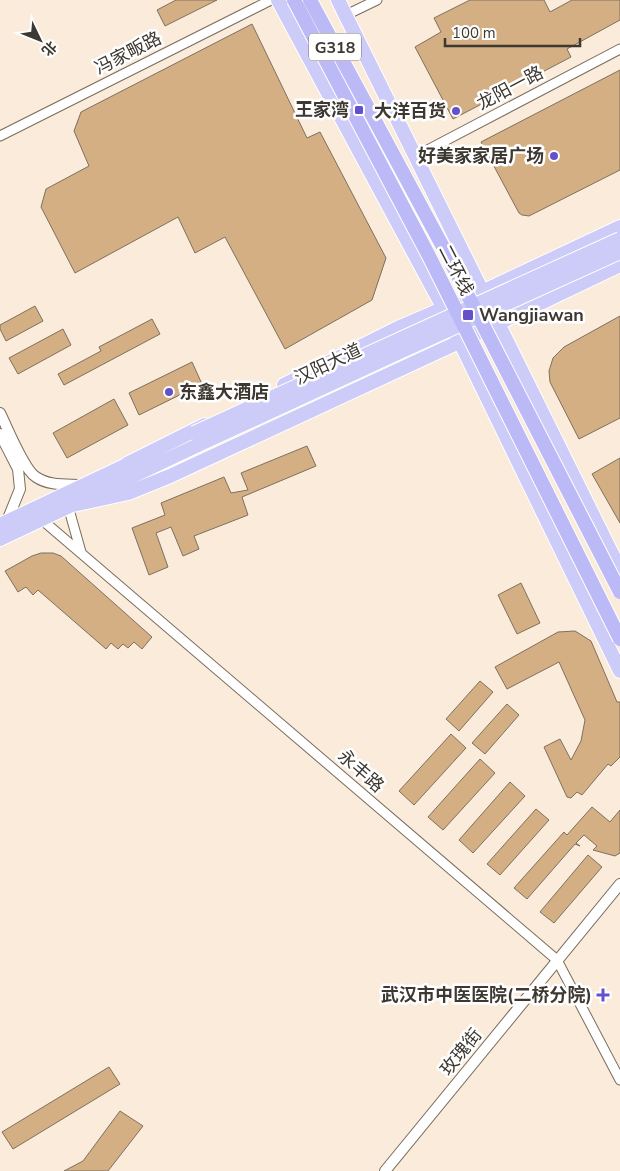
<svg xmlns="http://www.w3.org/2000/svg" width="620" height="1171" viewBox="0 0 620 1171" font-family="'Nunito Sans','Noto Sans SC',sans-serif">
<rect width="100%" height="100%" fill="#faebda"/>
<path fill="#d3af83" stroke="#7e7061" d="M176,0H217L165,26L157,10Z
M470,0H544L550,12L572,0H620V20L567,49L571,57L453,119L415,47L441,32L434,18Z
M252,24L307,138L320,132L386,258L372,300L285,349L225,237L195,253L178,217L75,273L41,207L46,189L89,166L74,131L81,112Z
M620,70V170L529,216L522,215L519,213L481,142Z
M35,306L43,321L6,341L0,329V325Z
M620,316V418L579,439L550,382L549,371L553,358L564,347Z
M152,319L160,334L64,385L58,374L101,351L99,347Z
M63,329L71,345L18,374L9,358Z
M192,362L202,384L139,415L129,393Z
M114,399L128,425L67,458L53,433Z
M307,446L316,466L242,497L248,515L194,536L199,549L183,556L171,527L156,533L168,567L149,575L132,528L165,515L161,503L224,477L231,493L248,490L241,473Z
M620,458V523L592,474Z
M41,553H53L61,556L152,637L142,649L134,642L128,648L123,644L118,649L111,643L106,649L38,590L33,595L26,587L18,592L5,571L32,556Z
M521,583L540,623L517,634L498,595Z
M575,631L591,641L617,702H620V757L611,766L608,764L582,795L577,792L571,798L567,797L544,747L560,739L571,760L581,741L585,720L559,662L507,689L495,667L558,632Z
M480,681L493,692L459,731L446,719Z
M507,704L519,715L485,754L472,743Z
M451,734L466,748L414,805L399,791Z
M480,759L495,773L443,830L428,817Z
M510,782L525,796L473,853L459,840Z
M592,807L610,822L620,810V853L615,856L593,850L597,846L584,835L576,843L580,846L575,844L527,899L514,888L564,832L567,835Z
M536,809L549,820L500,875L487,864Z
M588,855L602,867L554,923L540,912Z
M109,1067L120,1084L13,1149L2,1132Z
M120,1111L143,1126L108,1171H64L83,1161Z"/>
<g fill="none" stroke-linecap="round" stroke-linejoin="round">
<g stroke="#796c5d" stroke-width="11">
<path id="minor" d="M346,15L377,0
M0,136L271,0
M416,156L620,49
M68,506L81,552
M41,519L557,960L620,1080"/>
</g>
<g stroke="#796c5d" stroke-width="12">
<path id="tertiary" d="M0,413C7,427 24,470 36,477C49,486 67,484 82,485
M0,434L18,469L20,489L7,521
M385,1171L620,884"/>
</g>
<g stroke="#fff" stroke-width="16">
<path id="primary" d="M278,0L444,309L620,671
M338,0L620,570
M284,385L398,328L482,292L620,227
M127,464L205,425
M68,506L128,493L170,476L459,342L620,265
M0,525L135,461
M0,539L198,445"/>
</g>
<use href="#minor" stroke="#fff" stroke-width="9"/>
<use href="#tertiary" stroke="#fff" stroke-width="10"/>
<use href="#primary" stroke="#cdcbf8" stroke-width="14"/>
<g stroke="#fff" stroke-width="16" stroke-linecap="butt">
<path id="primary-bridge" d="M194,433L620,239
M198,445L402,351L620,252"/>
</g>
<g stroke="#fff" stroke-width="16" stroke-linecap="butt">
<path id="trunk-bridge" d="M294,0L429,256L620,639
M310,0L443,247L620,592"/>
</g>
<use href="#primary-bridge" stroke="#cdcbf8" stroke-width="14"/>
<use href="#trunk-bridge" stroke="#bcbaf6" stroke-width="14"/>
</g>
<g fill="#6451ca" stroke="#fff" stroke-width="2">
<rect x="354" y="105" width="10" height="10" rx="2.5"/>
<circle cx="456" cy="111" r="5"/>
<circle cx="554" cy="156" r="5"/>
<rect x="462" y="309" width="12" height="12" rx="2.5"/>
<circle cx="169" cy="392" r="5"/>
<path d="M600.5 987.5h5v5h5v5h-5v5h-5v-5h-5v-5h5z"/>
</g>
<g text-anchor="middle" stroke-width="5" stroke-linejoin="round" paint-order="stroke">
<rect fill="#fff" stroke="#77746f" stroke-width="1" x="309" y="33.5" width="52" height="27" rx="4"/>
<g font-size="16" font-weight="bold" fill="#3d3831">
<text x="335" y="53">G318</text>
</g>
<g font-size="18" fill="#3d3831" stroke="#fff">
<text transform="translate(128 53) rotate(-27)" y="6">冯家畈路</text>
<text transform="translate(510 88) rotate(-28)" y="6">龙阳一路</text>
<text transform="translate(456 270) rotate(63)" y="6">二环线</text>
<text transform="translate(328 364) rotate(-25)" y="6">汉阳大道</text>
<text transform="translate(361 771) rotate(41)" y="6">永丰路</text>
<text transform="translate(461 1052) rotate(-51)" y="6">玫瑰街</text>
</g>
<g font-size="18" font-weight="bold" fill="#3d3831" stroke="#fff" text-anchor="end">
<text x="349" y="116">王家湾</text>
<text x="446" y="117">大洋百货</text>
<text x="544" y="162">好美家家居广场</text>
<text x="479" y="321" text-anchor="start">Wangjiawan</text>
<text x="179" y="398" text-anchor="start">东鑫大酒店</text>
<text x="592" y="1001">武汉市中医医院(二桥分院)</text>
</g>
</g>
<g transform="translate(40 40) rotate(133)" stroke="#ffffff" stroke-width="4" paint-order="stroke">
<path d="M0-4L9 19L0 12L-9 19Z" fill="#3d3831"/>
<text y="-8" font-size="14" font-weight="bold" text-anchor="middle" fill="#3d3831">北</text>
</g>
<path d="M445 38v8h135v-8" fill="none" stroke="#3d3831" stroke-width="2.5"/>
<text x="452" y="38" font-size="15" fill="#3d3831" stroke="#ffffff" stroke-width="4" paint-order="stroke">100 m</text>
</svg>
